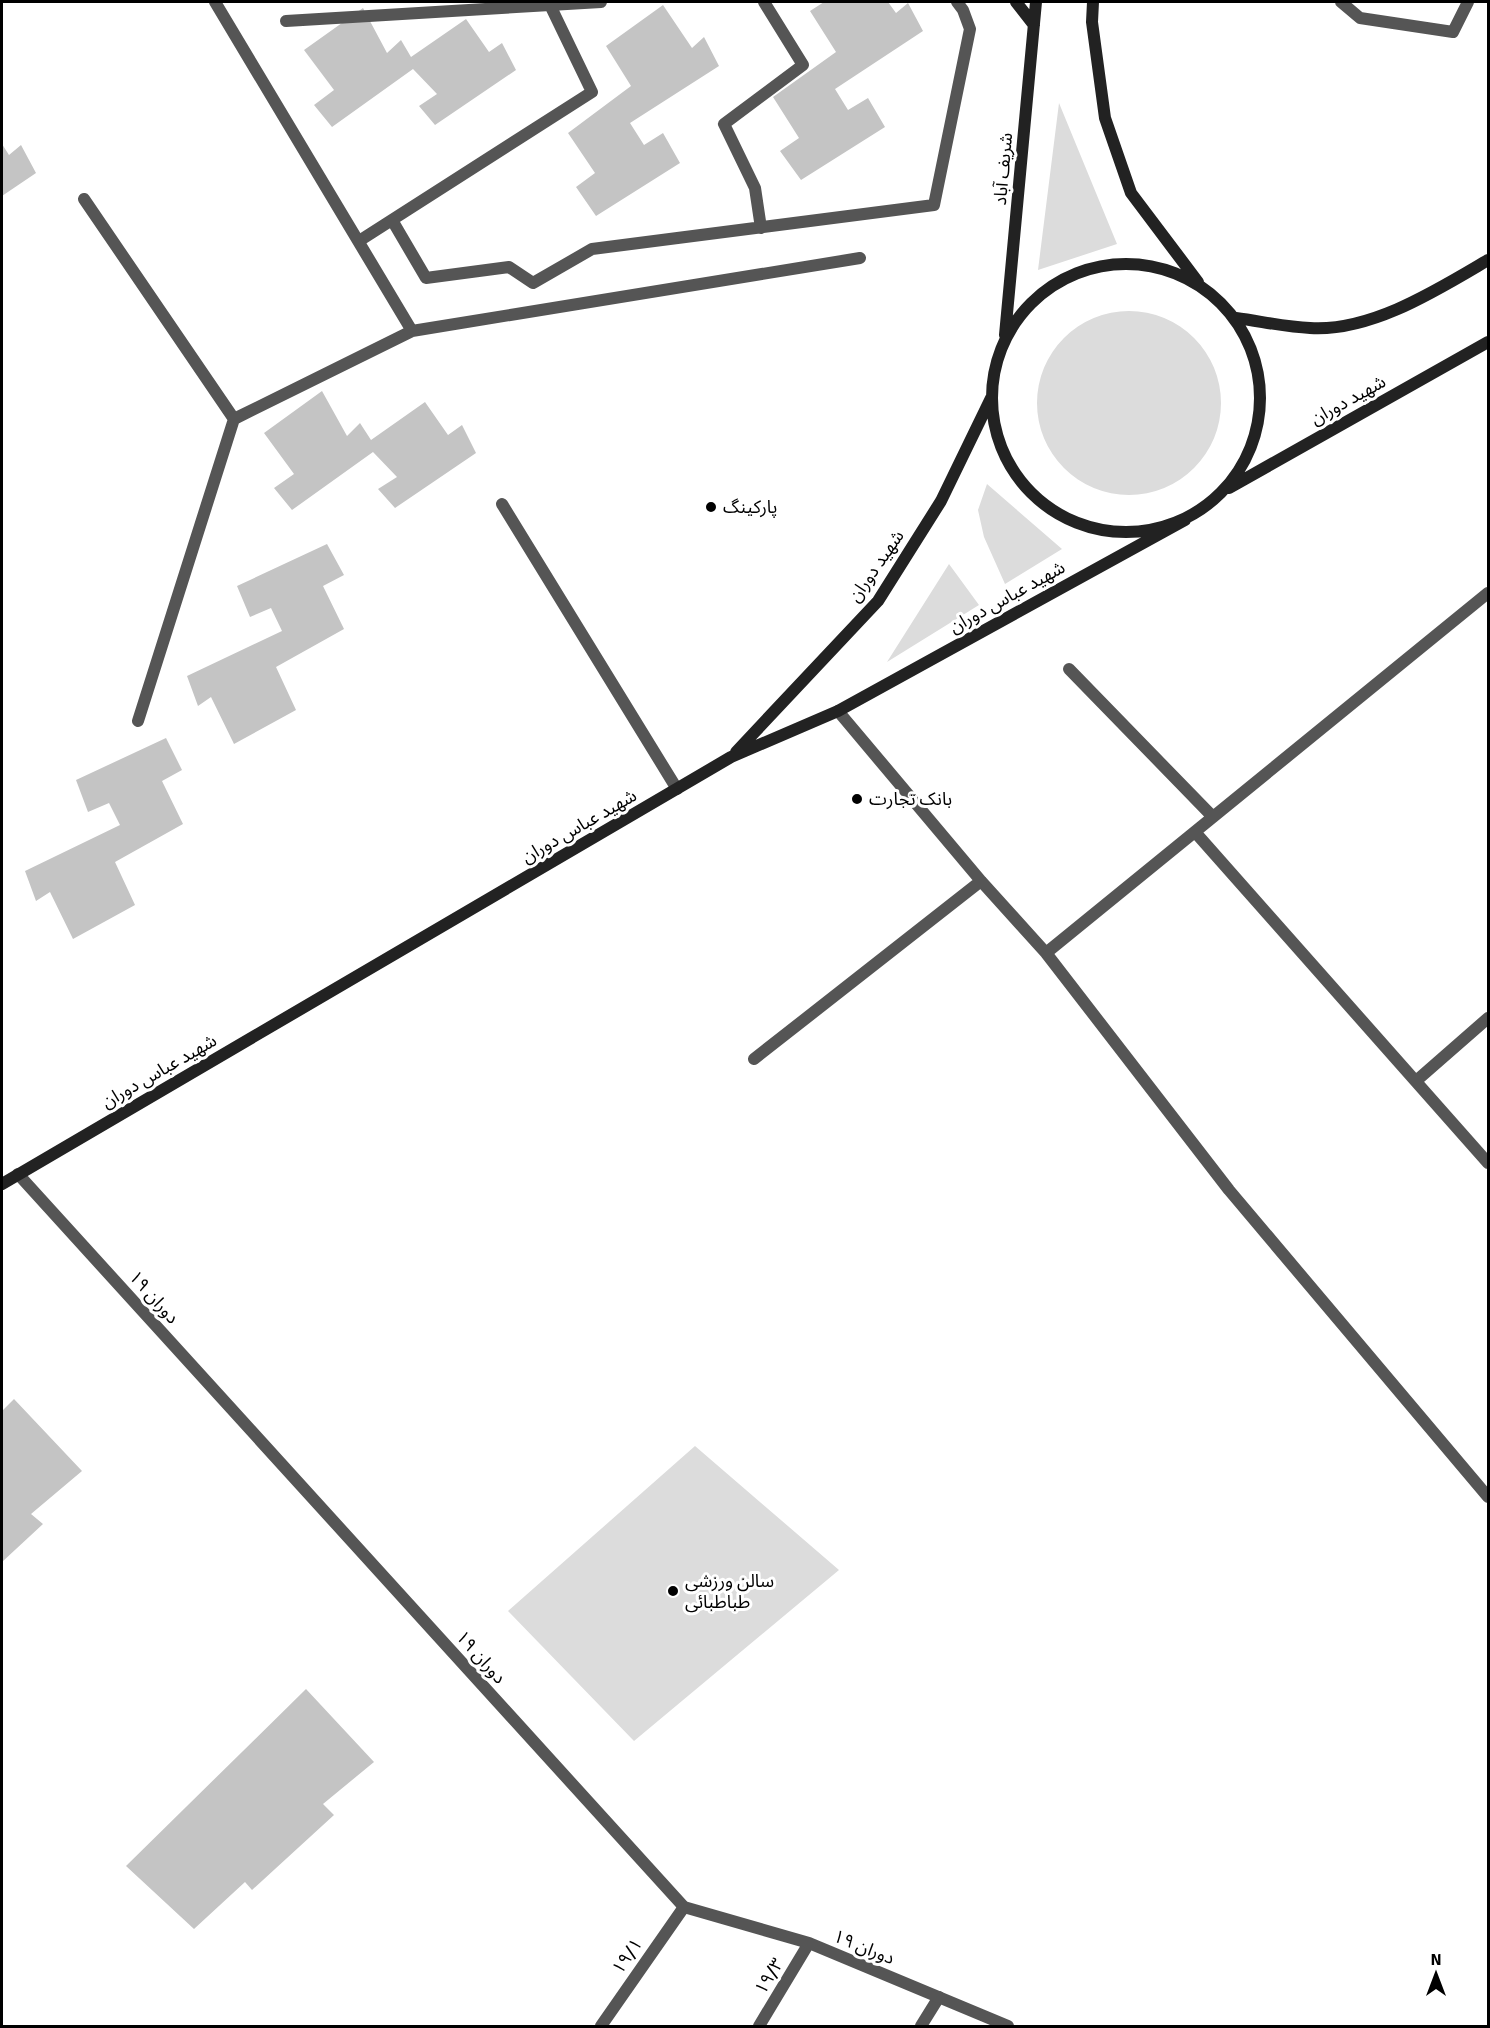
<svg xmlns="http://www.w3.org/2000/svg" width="1490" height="2028" viewBox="0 0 1490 2028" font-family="Signika,'Noto Sans Arabic',sans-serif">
<rect width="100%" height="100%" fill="#fff"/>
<path fill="#dcdcdc" d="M1059,103L1117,244L1038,270Z
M1037 403a92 92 0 1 1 184 0a92 92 0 1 1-184 0Z
M987,484L1062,549L1005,584L984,537L978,510Z
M949,564L979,605L887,662Z
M695,1446L839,1570L634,1741L508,1611Z"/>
<path fill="#c4c4c4" d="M824,2H888L896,13L908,3L923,31L835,89L848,110L868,98L885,127L801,180L780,151L799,138L773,97L836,52L810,11Z
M663,5L692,48L704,37L719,66L630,123L644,145L663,133L680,163L596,216L576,187L595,173L568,133L631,86L606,46Z
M363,8L387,53L401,40L411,57L466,19L489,52L502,43L516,70L435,125L419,106L437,94L413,69L332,127L314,105L334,90L304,50Z
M2,144L9,155L21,145L36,173L2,196Z
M322,391L347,436L360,423L371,440L425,402L448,435L462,425L476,453L395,508L378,489L397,477L373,452L292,510L274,488L294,474L264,433Z
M327,544L344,575L323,586L344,629L276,667L296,710L234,744L211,697L198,706L187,676L282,631L271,608L250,617L237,586Z
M166,738L182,770L162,781L183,824L115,862L135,905L73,939L50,892L36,901L25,871L120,825L109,803L88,812L76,780Z
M14,1399L82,1471L31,1514L43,1524L2,1562V1411Z
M306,1689L374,1762L323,1804L334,1815L252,1890L245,1882L194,1929L126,1866Z"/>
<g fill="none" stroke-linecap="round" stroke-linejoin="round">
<path stroke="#555" stroke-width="12" d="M1341,2L1360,18L1453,32L1468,2
M286,21L601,2
M392,220L426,278L509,267L533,283L592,249L934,205L970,29L963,10L957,2
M761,228L755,188L724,124L803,65L764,2
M359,241L592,92L550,5
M1069,669L1213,817
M838,711L981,881L1046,953L1488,593
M1195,832L1488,1163
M1046,953L1229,1190L1488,1497
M754,1059L981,881
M1416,1081L1488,1018
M601,2026L684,1907
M921,2026L939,1997"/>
<path stroke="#555" stroke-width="12" d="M215,2L412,331
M84,199L234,419
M502,504L677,789
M138,721L234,419L412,331L860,258
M18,1174L684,1907L809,1943L1008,2026
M759,2026L809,1943"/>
<path stroke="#222" stroke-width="12" d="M1016,2L1034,25
M1093,2L1092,22L1105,118L1131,193L1198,282
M992 398a134 134 0 1 1 268 0a134 134 0 1 1-268 0Z
M1236,318C1260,321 1285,327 1310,328C1371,332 1437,290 1488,260
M1005,335L1036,2
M1229,488L1488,342
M736,752L878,601L941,501L991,398
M2,1184L731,757L838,711L1185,520"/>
</g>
<g fill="#000" stroke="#fff" stroke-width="2">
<circle cx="711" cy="507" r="6"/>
<circle cx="857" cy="799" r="6"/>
<circle cx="673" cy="1591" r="6"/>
</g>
<g text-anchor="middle" stroke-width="6" stroke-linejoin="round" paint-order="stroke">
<g font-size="18" fill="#000" stroke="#fff">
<text transform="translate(1003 169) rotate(-85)" y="6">شریف آباد</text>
<text transform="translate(1348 400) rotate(-29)" y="6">شهید دوران</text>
<text transform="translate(876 566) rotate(-55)" y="6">شهید دوران</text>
<text transform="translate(1007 597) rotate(-29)" y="6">شهید عباس دوران</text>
<text transform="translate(579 826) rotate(-30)" y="6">شهید عباس دوران</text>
<text transform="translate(159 1071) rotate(-30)" y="6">شهید عباس دوران</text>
<text transform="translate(154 1297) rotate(48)" y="6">دوران ۱۹</text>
<text transform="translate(481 1657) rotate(48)" y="6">دوران ۱۹</text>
<text transform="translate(864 1947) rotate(22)" y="6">دوران ۱۹</text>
<text transform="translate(627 1956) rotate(-55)" y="6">۱۹/۱</text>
<text transform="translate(769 1976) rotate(-59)" y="6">۱۹/۳</text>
</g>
<g font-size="18" fill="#000" stroke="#fff" text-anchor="start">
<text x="723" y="513">پارکینگ</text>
<text x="869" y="805">بانک تجارت</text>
<text x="685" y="1587">سالن ورزشی<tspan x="685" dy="21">طباطبائی</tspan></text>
</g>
</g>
<rect width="1490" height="2028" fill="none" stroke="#000000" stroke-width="6"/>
<g transform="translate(1436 1974)" stroke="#ffffff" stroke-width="4.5" paint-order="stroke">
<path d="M0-4.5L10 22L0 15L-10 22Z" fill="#000000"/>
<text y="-9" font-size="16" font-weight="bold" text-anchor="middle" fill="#000000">N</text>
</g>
</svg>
